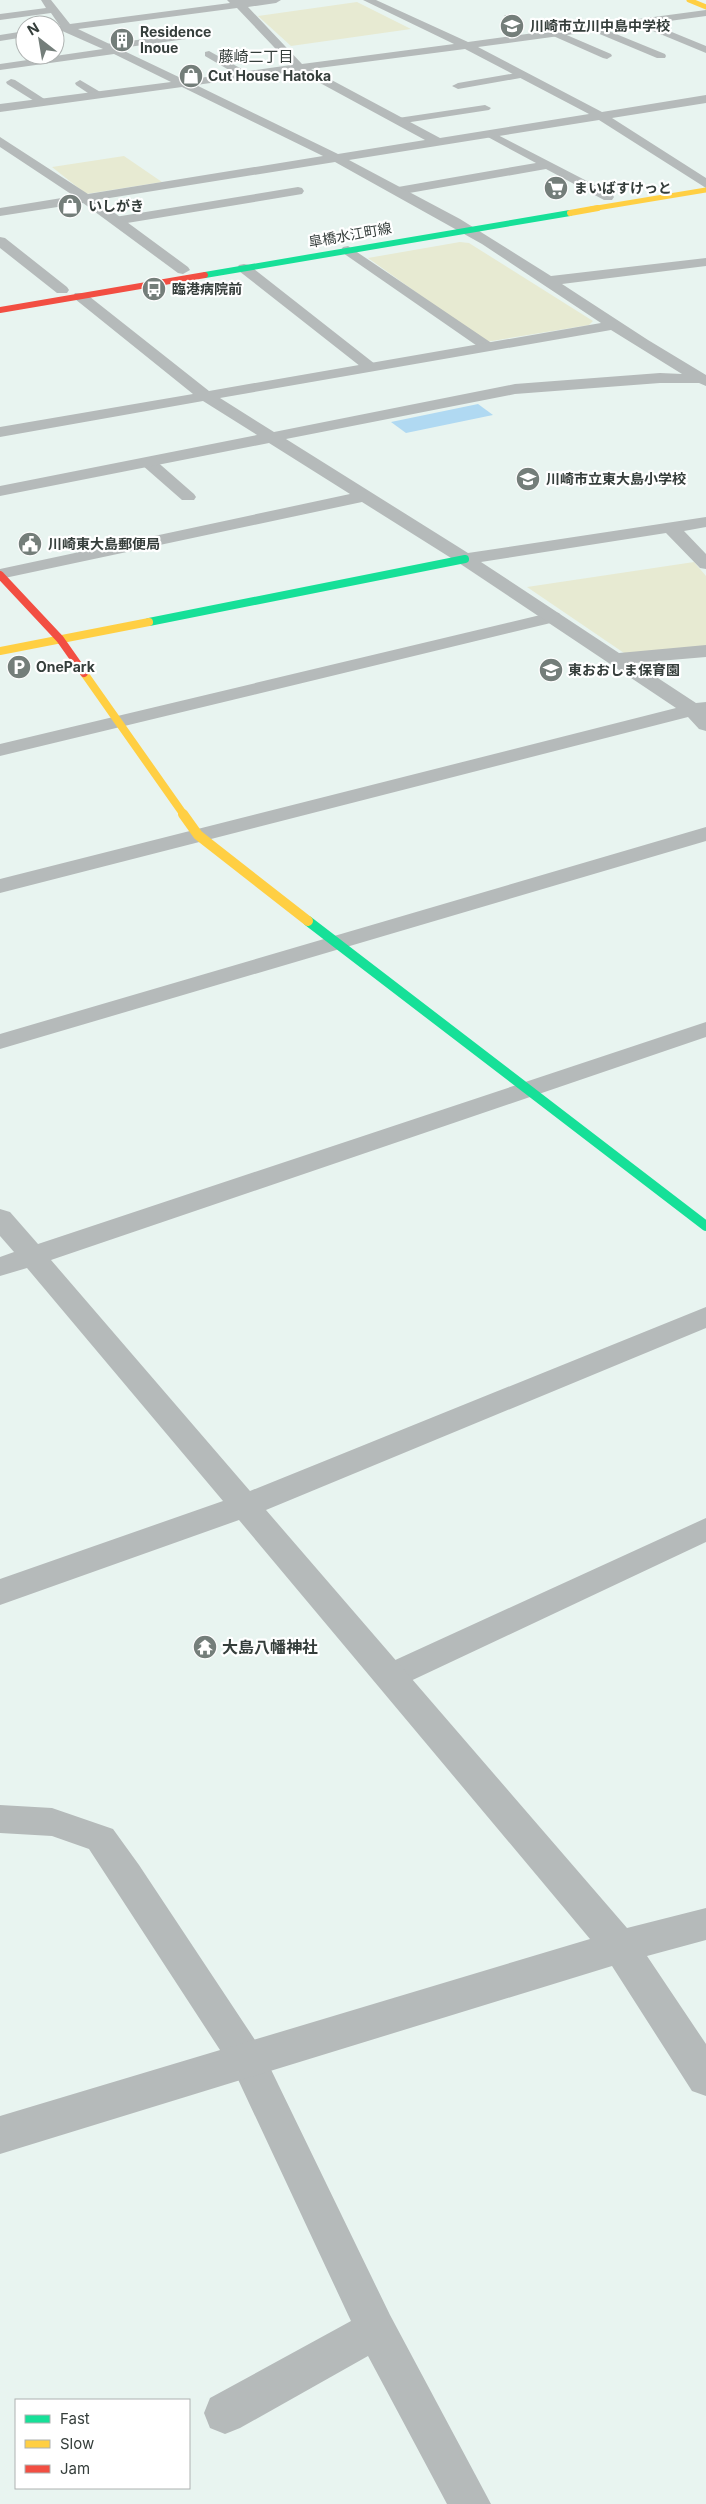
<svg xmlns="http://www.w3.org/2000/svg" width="706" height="2504" viewBox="0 0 706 2504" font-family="Inter,'Noto Sans JP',sans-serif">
<rect width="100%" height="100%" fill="#e8f4f0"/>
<path fill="#e7ead2" d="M357,2L411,29L291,46L258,16Z
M124,156L162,182L86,194L52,167Z
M460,242L469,243L593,321L589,325L486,342L368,258Z
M694,562L706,576V648L624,653L527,587Z"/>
<path fill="#b0d9f2" d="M478,404L493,415L406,433L391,422Z"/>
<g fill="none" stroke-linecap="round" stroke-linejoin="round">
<path fill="#b5baba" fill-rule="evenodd" d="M640,19L706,46V53L636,24L635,22Z
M594,25L665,54L666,56L665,58H657L590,30L589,28Z
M555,30L611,54L612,56L607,59L603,58L551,35L550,33Z
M182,34L186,35V39L107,50L102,47L107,44Z
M209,51L249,73L250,75L249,77H241L205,56V52Z
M522,72L526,73V77L458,89L452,86L458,83Z
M11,79L15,80L49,102L47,104H39L7,84L6,82Z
M80,80L102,93V97H94L76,85L75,83Z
M485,105L491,108L489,110L398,124L392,121L398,118Z
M490,131L612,194L614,197L612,200H604L546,169L398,195L392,191L398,187L536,163L486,136L484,134Z
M298,187L302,188L304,191L302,194L115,225L109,221L115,217Z
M348,246L493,344L495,347L493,350H483L343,253L341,250L343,247Z
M244,264L249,265L375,364L377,367L375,370H365L239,271L237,268L239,265Z
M148,457L154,459L194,494L196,497L194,500H182L142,465L140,462Z
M553,612L559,613L562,617L559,621L0,756V744Z
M706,1518V1542L402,1685L391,1689L380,1685L375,1676L380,1667Z
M0,1805L52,1808L113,1829L139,1865L261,2049L390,2315L491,2504H447L368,2356L240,2428L225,2434L210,2428L204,2413L210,2398L351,2321L235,2073L89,1849L52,1836L0,1833Z"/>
<path fill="#b5baba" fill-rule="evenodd" d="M41,0H51L70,24L230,3L227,0H281L276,3L248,7L302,64L454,44L363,0H376L468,42L706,10V16L478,47L602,112L706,95V103L612,118L706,178V188L599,120L349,160L460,219L551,276L706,258V266L562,284L648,340L706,375V386L699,383H660L515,394L286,439L468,553L706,517V527L684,531L706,554V569L700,568L666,533L481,562L619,653L706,645V657L635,663L696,703L706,702V731L699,729L688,717L0,893V879L676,708L459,563L362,502L0,579V569L350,494L269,443L0,496V486L257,435L203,401L0,437V427L193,394L75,299L73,296L75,293H85L209,391L601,323L482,244L335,162L97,200L188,267L190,270L183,274L178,273L83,203L0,216V208L74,196L0,147V137L88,194L323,156L182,87L0,112V104L171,82L114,54L0,70V64L103,49L60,30V26L51,13L0,20V14L46,8ZM237,8L291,65L185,80L78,29ZM465,49L589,114L440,138L311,69ZM298,71L425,140L338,154L196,85ZM611,330L682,374L660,373L515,384L274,432L220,398Z
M25,31V37L0,41V35Z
M0,237L5,238L67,287L69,290L67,293H57L0,248Z
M706,827V841L0,1049V1034Z
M706,1022V1037L51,1260L250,1491L706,1307V1328L266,1510L627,1928L706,1908V1940L647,1956L706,2044V2096L692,2091L612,1966L0,2154V2116L590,1939L239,1520L0,1605V1579L223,1501L27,1268L0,1276V1257L14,1252L0,1236V1209L10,1212L38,1244Z"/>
<path stroke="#16e098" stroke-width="6" d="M205,275L570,213"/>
<path stroke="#16e098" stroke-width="8" d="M149,622L465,559"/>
<path stroke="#16e098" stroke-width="10" d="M308,921L706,1226"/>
<path stroke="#ffcf43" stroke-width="5" d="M689,0L706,7
M591,209L706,190"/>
<path stroke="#ffcf43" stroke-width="6" d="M570,213L598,208"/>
<path stroke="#ffcf43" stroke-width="8" d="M0,651L149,622
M84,673L184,815"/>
<path stroke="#ffcf43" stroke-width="10" d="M183,814L198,835L308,921"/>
<path stroke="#f24e42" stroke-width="6" d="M0,310L205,275"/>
<path stroke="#f24e42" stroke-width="8" d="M0,575L60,639L84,673"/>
</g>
<defs>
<g id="school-disc" transform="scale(1.25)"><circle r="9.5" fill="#747e7a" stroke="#fff"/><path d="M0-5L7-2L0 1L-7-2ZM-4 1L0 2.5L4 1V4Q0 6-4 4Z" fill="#fff"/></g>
<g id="building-disc" transform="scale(1.25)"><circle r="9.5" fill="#747e7a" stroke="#fff"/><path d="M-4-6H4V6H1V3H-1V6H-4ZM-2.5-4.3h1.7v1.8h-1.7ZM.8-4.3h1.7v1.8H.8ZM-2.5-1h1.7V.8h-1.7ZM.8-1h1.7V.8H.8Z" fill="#fff"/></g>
<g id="shop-disc" transform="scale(1.25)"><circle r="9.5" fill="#747e7a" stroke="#fff"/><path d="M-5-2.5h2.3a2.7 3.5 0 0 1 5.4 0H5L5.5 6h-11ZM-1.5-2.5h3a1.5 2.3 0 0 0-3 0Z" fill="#fff"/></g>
<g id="supermarket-disc" transform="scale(1.25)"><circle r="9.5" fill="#747e7a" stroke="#fff"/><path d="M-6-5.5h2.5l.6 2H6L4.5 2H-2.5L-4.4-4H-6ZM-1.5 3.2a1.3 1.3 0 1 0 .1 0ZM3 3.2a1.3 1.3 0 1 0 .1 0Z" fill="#fff"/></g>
<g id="bus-disc" transform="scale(1.25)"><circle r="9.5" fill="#747e7a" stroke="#fff"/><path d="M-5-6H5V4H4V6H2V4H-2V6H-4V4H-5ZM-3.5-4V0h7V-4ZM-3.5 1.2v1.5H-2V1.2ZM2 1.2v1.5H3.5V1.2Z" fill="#fff"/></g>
<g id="civic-disc" transform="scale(1.25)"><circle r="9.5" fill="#747e7a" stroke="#fff"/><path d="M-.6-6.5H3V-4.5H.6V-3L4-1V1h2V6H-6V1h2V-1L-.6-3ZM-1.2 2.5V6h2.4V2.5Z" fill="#fff"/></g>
<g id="parking-disc" transform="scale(1.25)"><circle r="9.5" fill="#747e7a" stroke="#fff"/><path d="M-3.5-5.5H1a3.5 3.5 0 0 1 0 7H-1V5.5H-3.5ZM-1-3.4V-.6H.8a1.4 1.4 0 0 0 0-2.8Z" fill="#fff"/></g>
<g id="temple-disc" transform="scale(1.25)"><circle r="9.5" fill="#747e7a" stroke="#fff"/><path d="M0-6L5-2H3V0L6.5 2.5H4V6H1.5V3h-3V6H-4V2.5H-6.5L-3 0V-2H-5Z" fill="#fff"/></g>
</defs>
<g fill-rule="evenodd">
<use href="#school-disc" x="512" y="26"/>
<use href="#building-disc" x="122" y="40"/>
<use href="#shop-disc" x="191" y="76"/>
<use href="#supermarket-disc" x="556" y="188"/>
<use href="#shop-disc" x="70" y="206"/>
<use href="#bus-disc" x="154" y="289"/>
<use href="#school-disc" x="528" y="479"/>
<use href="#civic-disc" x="30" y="544"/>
<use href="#parking-disc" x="19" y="667"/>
<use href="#school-disc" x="551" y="670"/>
<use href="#temple-disc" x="205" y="1647"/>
</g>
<g text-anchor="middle" stroke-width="4.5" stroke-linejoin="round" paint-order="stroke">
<g font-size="14" font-weight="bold" fill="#353e3b" stroke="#fff" text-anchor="start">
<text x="530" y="31">川崎市立川中島中学校</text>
<text x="140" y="37">Residence<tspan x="140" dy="16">Inoue</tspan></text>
<text x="208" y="81">Cut House Hatoka</text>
<text x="574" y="193">まいばすけっと</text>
<text x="88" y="211">いしがき</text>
<text x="172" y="294">臨港病院前</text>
<text x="546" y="484">川崎市立東大島小学校</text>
<text x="48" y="549">川崎東大島郵便局</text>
<text x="36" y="672">OnePark</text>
<text x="568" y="675">東おおしま保育園</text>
</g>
<g font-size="14" fill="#353e3b" stroke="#fff">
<text transform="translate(350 235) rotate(-10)" y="5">皐橋水江町線</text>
</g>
<g font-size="15" fill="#353e3b" stroke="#fff">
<text x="256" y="62">藤崎二丁目</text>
</g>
<g font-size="16" font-weight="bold" fill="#353e3b" stroke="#fff" text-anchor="start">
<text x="222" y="1653">大島八幡神社</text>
</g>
</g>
<rect x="15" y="2399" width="175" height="90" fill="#ffffff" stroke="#aeb2b1"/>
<rect x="25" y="2415" width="25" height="8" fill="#16e098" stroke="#aeb2b1"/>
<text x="60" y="2424" font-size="15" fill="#353e3b">Fast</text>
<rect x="25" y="2440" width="25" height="8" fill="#ffcf43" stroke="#aeb2b1"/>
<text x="60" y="2449" font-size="15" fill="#353e3b">Slow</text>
<rect x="25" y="2465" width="25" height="8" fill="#f24e42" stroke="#aeb2b1"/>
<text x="60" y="2474" font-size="15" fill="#353e3b">Jam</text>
<g transform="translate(40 40) rotate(329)"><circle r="24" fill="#ffffff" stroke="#aeb2b1"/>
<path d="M0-4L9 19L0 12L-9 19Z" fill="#747e7a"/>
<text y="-8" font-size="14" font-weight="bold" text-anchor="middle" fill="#353e3b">N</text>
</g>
</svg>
